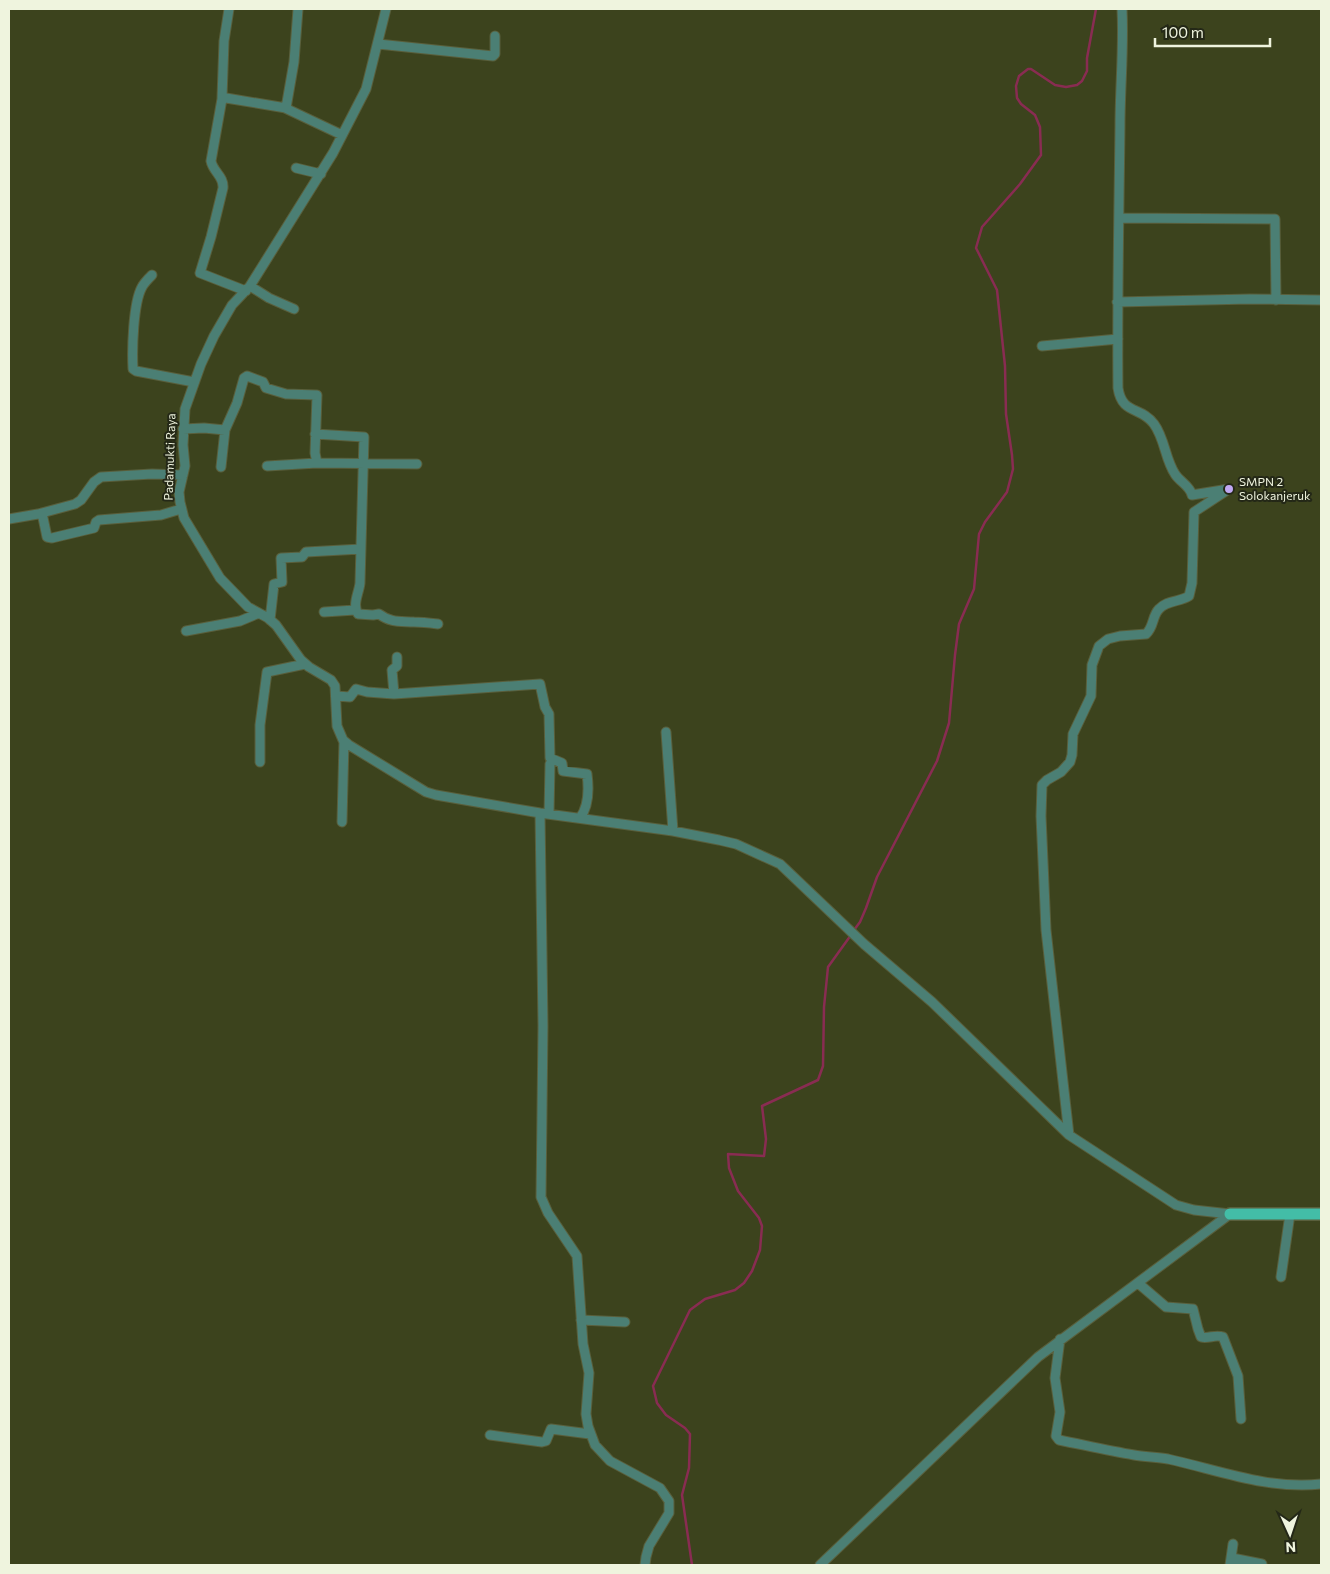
<svg xmlns="http://www.w3.org/2000/svg" width="1330" height="1574" viewBox="0 0 1330 1574" font-family="Commissioner,sans-serif">
<rect width="100%" height="100%" fill="#3c431d"/>
<g fill="none" stroke-linecap="round" stroke-linejoin="round">
<path stroke="#892c52" stroke-width="2.5" d="M854,930L860,922L866,908L877,877L937,761L949,723L955,655L959,624L974,589L979,534L985,522L1007,492L1013,469L1012,455L1006,414L1005,366L997,290L976,248L982,227L1020,184L1041,155L1040,127L1035,115L1021,104L1017,98L1016,86L1019,76L1028,69H1031L1055,85L1066,87L1077,85L1082,81L1087,71V58L1096,9
M692,1565L682,1495L689,1468L690,1434L685,1428L666,1415L657,1403L653,1386L690,1310L705,1299L735,1290L744,1283L752,1271L760,1250L762,1226L759,1218L738,1191L729,1168L728,1154L764,1156L766,1139L762,1106L818,1080L823,1066L824,1007L828,967L851,935"/>
<g stroke="#595f3c" stroke-width="11">
<path id="minor" d="M386,9L366,89L333,153L250,286L232,305L214,336L201,364L185,409L183,445L185,466L179,492L180,502L184,518L220,578L248,607L268,618L276,625L301,660L309,667L331,680L335,686L337,726L343,740L349,745L426,792L436,795L540,813L673,831L719,840L736,844L780,864L864,944L932,1002L1069,1135L1176,1205L1194,1210L1230,1214
M378,44L493,56L495,54V36
M222,98L224,41L229,9
M285,108L342,135
M296,168L321,174
M1119,218L1275,219L1276,300
M152,275C148,279 144,283 142,287C133,303 132,350 133,369L136,371L194,382
M250,286L269,298L294,309
M246,291L200,273L211,237L223,188C224,176 213,172 211,161L222,99V98H226L286,108L294,62L298,9
M1117,302L1250,299L1321,300
M1042,346L1118,339
M183,429L204,428L225,430L237,403L244,378L247,376L263,382L266,388L286,394L317,395L315,453L317,463
M315,434L364,437L360,583C359,593 352,604 358,614L373,615L379,614C391,623 400,621 414,622C422,622 430,623 438,624
M267,466L317,463L417,464
M221,467L225,430
M42,513L47,537L52,538L94,528L96,522L99,520L161,515L181,509
M9,519L38,514L75,504L81,500L94,482L101,477L152,474L183,475
M324,612L355,610
M270,620L274,584L282,582L281,558L302,557L306,552L361,549
M186,631L240,621L259,613
M394,694L392,670L397,666V657
M337,696L350,697L356,689L367,692L394,694L540,684L545,707L549,714L550,758L562,763L563,771L587,774C589,789 589,806 580,818
M666,732L673,831
M260,762V725L267,672L305,664
M540,813L543,1026L541,1197L548,1213L577,1256L583,1344L589,1373L586,1414L588,1426L595,1445L610,1461L660,1488L669,1501V1513L649,1546L646,1557L645,1565
M549,814L550,764
M342,822L344,741
M1069,1135L1046,930L1041,816L1042,785L1047,780L1061,772L1070,762L1072,755L1073,734L1091,696L1092,665L1099,646L1108,639L1120,636L1146,634C1154,627 1152,616 1159,609C1167,600 1180,602 1189,596L1192,583L1194,512L1229,489L1192,495C1190,486 1180,482 1175,474C1165,459 1165,439 1154,424C1141,406 1122,415 1118,388C1117,301 1119,213 1120,126C1120,87 1124,48 1122,9
M1281,1277L1290,1214
M1138,1283L1166,1307L1193,1309L1198,1329L1201,1337C1209,1339 1215,1334 1223,1337L1238,1376L1241,1419
M581,1320L625,1322
M1060,1339L1055,1378L1060,1412L1056,1436L1059,1440C1084,1445 1109,1451 1134,1455C1145,1457 1157,1457 1168,1459C1218,1470 1269,1490 1321,1484
M490,1435L542,1442L546,1441L551,1429L590,1434
M1232,1558L1262,1564
M820,1565L1038,1357L1230,1214
M1230,1565L1233,1544"/>
</g>
<g stroke="#595f3c" stroke-width="14">
<path id="major" d="M1230,1214H1321"/>
</g>
<use href="#minor" stroke="#4b7f74" stroke-width="9"/>
<use href="#major" stroke="#43bda7" stroke-width="11"/>
</g>
<circle fill="#c0a8f3" stroke="#242817" stroke-width="2" cx="1229" cy="489" r="5"/>
<g text-anchor="middle" stroke-width="4" stroke-linejoin="round" paint-order="stroke">
<g font-size="12" fill="#eff4de" stroke="#242817">
<text transform="translate(170 457) rotate(-88)" y="4">Padamukti Raya</text>
</g>
<g font-size="12" fill="#eff4de" stroke="#242817" text-anchor="start">
<text x="1239" y="486">SMPN 2<tspan x="1239" dy="14">Solokanjeruk</tspan></text>
</g>
</g>
<rect width="1330" height="1574" fill="none" stroke="#eff4de" stroke-width="20"/>
<g transform="translate(1290 1534) rotate(177)" stroke="#242817" stroke-width="4" paint-order="stroke">
<path d="M0-4L9 19L0 12L-9 19Z" fill="#eff4de"/>
<text y="-8" font-size="14" font-weight="bold" text-anchor="middle" fill="#eff4de">N</text>
</g>
<path d="M1155 38v8h115v-8" fill="none" stroke="#eff4de" stroke-width="2.5"/>
<text x="1162" y="38" font-size="15" fill="#eff4de" stroke="#242817" stroke-width="4" paint-order="stroke">100 m</text>
</svg>
